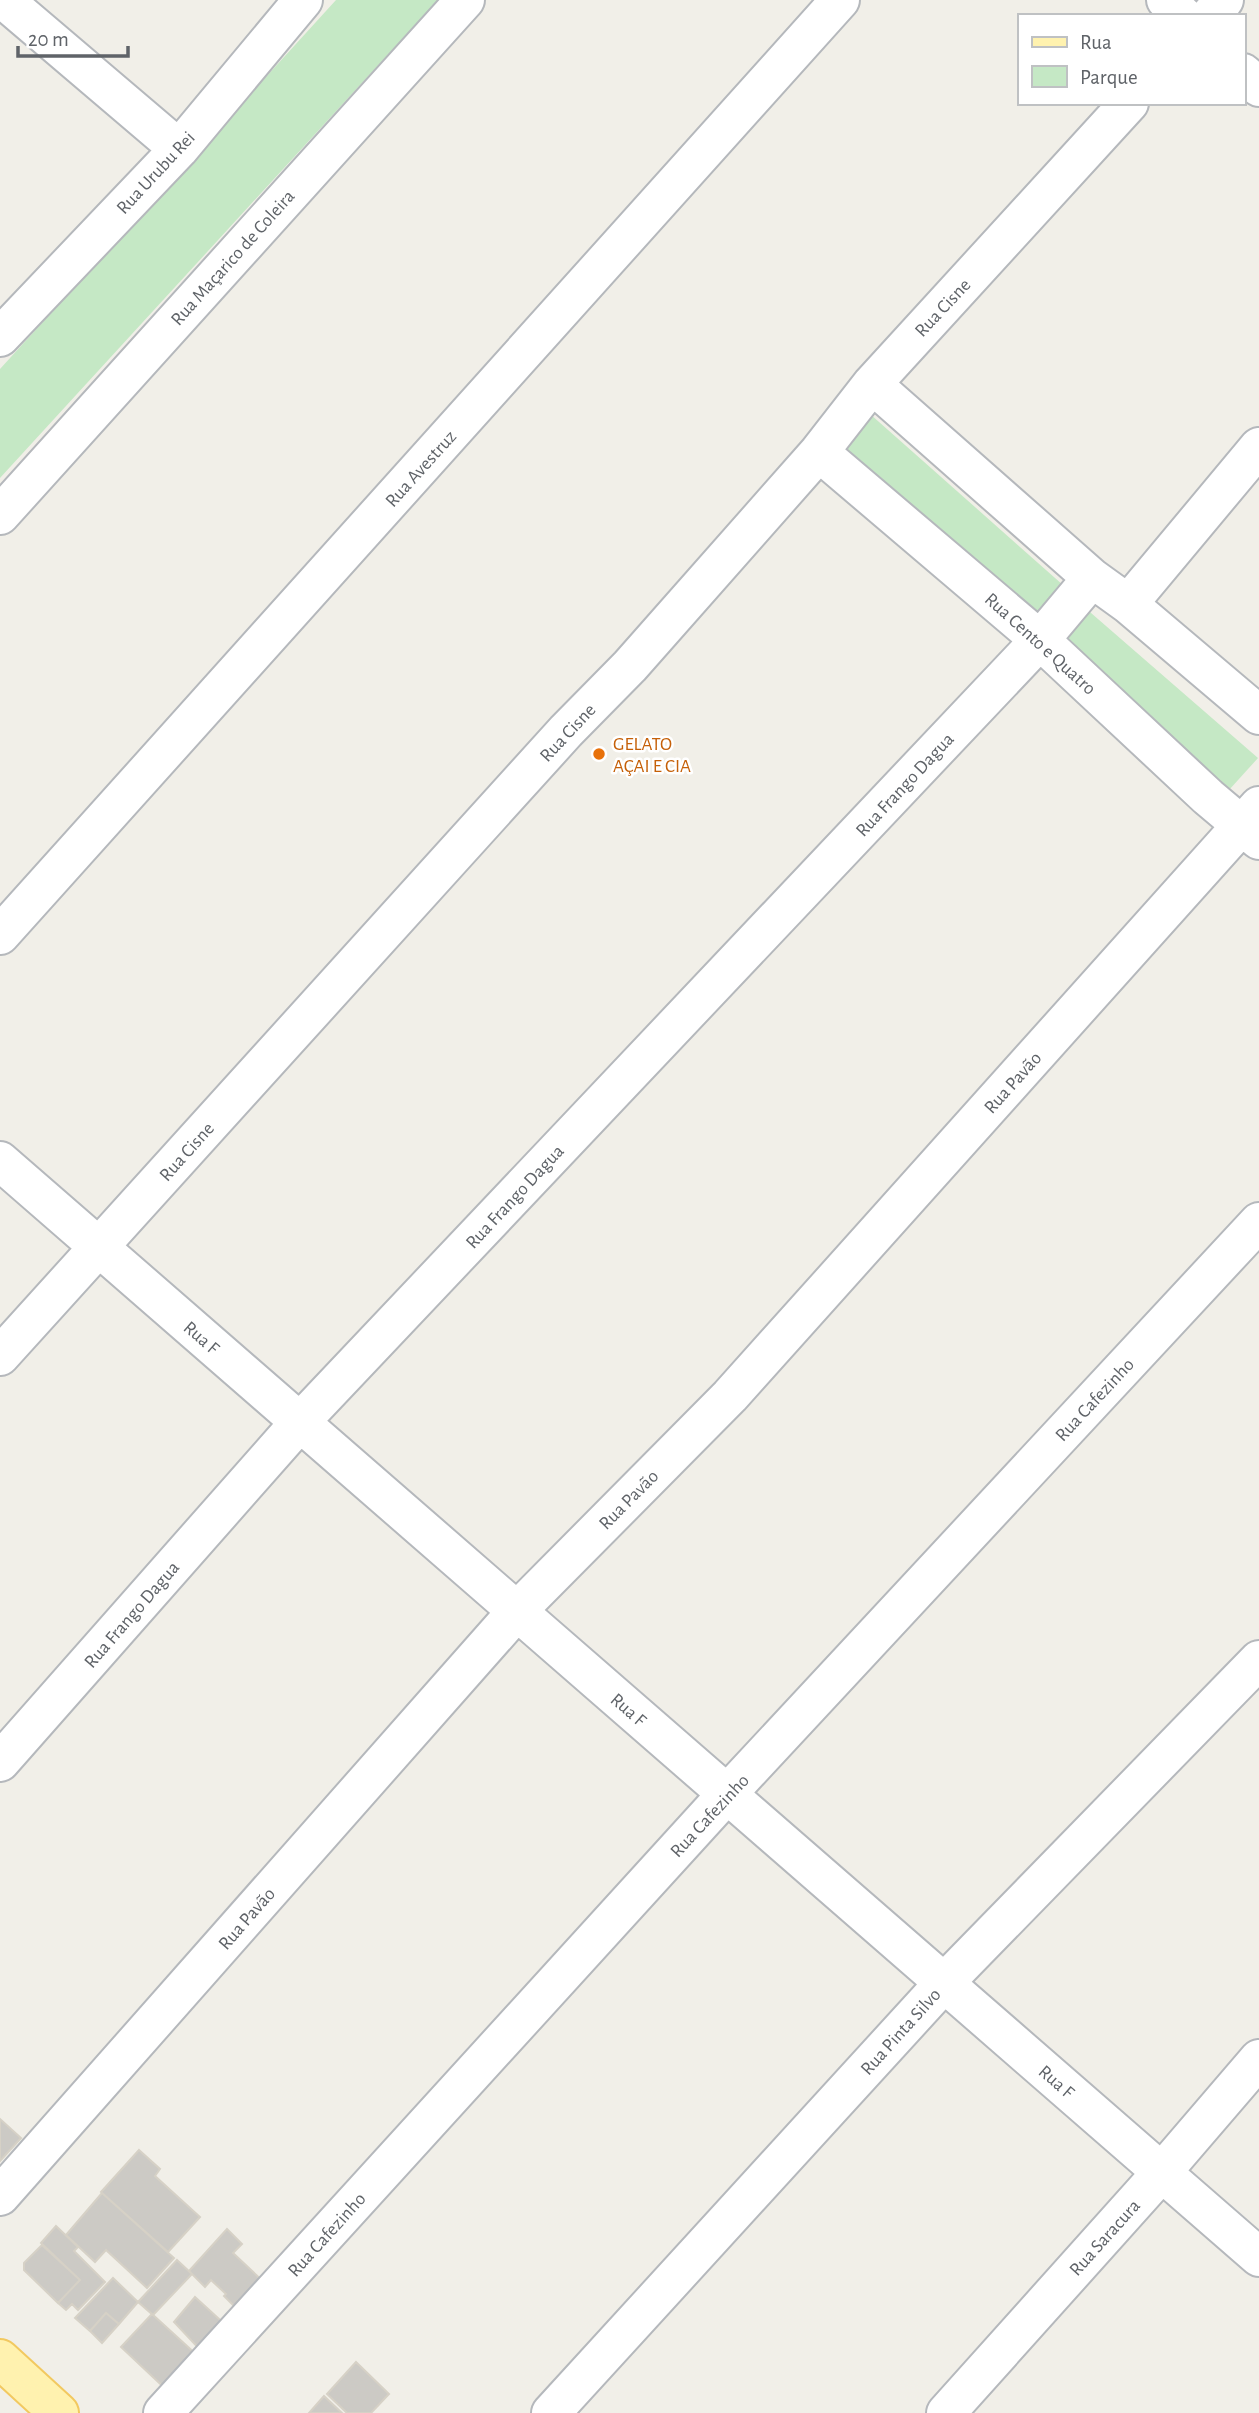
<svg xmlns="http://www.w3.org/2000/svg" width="1259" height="2413" viewBox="0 0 1259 2413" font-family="'Alegreya Sans',sans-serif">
<rect width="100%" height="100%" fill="#f1efe8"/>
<path fill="#c5e8c5" d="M336,0H438L0,478V369Z
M870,414L1072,593L1043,625L841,446Z
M1083,606L1258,758L1229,790L1054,638Z"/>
<path fill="#cccac5" stroke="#d6d1c6" stroke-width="2" d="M0,2119L21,2138L0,2161Z
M139,2150L160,2169L155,2176L200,2217L168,2252L101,2192Z
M102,2193L174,2258L147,2288L106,2250L95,2262L66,2235Z
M56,2226L78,2247L74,2251L105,2282L78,2310L72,2304L66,2310L58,2303L80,2280L41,2243Z
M227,2229L242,2244L233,2253L268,2286L242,2314L224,2296L226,2294L211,2280L205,2287L189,2271Z
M42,2245L80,2280L58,2303L24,2270V2263Z
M177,2260L192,2274L153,2315L138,2302Z
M113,2278L138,2302L119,2324L106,2313L90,2331L75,2318Z
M195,2297L229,2328L205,2355L174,2322Z
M106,2313L119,2324L102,2343L90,2331Z
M152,2314L221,2377L170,2393L121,2347Z
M356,2362L389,2394L371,2413H347L327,2394Z
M324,2396L342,2413H309Z"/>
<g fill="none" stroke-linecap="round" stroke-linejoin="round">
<g stroke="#b5b8bc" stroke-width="42">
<path id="minor" d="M4,0L179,149
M1166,0L1183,16
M1210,16L1224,0
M1243,73L1259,87
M0,337L179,149L303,0
M872,384L1092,578L1128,604L1259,715
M819,452L1040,640L1208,797L1259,840
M0,515L465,0
M1128,604L1259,447
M0,935L840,0
M0,1161L1259,2257
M0,1356L566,731L630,666L819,452L872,384L1129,103
M0,1762L300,1422L1040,640L1092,578
M0,2196L517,1611L730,1396L1259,806
M163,2413L727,1794L1259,1222
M551,2413L944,1983L1259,1660
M946,2413L1162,2172L1259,2059"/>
</g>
<g stroke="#f2c960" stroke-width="42">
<path id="major" d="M0,2359L59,2413"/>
</g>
<use href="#minor" stroke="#fff" stroke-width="38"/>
<use href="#major" stroke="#fff2af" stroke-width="38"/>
</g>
<circle fill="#e8710a" stroke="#fff" stroke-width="2.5" cx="599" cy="754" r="7"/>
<g text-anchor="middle" stroke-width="5" stroke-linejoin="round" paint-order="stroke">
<g font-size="19" fill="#5f6368" stroke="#fff">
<text transform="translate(155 172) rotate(-47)" y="7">Rua Urubu Rei</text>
<text transform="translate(232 257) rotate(-48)" y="7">Rua Maçarico de Coleira</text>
<text transform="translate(942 307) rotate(-47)" y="7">Rua Cisne</text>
<text transform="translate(420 468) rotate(-48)" y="7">Rua Avestruz</text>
<text transform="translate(1041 643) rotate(42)" y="7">Rua Cento e Quatro</text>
<text transform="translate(567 732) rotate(-47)" y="7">Rua Cisne</text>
<text transform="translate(904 784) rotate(-47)" y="7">Rua Frango Dagua</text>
<text transform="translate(1012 1082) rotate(-48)" y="7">Rua Pavão</text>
<text transform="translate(186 1151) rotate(-48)" y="7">Rua Cisne</text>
<text transform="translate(514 1196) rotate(-47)" y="7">Rua Frango Dagua</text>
<text transform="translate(202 1337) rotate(41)" y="7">Rua F</text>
<text transform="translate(1094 1399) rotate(-47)" y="7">Rua Cafezinho</text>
<text transform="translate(628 1499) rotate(-45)" y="7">Rua Pavão</text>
<text transform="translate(131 1614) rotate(-49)" y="7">Rua Frango Dagua</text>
<text transform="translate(629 1709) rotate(41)" y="7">Rua F</text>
<text transform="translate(709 1815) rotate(-47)" y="7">Rua Cafezinho</text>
<text transform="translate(246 1918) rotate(-49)" y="7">Rua Pavão</text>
<text transform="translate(900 2031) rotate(-48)" y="7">Rua Pinta Silvo</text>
<text transform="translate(1057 2081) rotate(41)" y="7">Rua F</text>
<text transform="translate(326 2234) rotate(-48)" y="7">Rua Cafezinho</text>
<text transform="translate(1104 2237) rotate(-48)" y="7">Rua Saracura</text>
</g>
<g font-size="19" fill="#c56008" stroke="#fff" text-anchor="start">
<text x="613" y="750">GELATO<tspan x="613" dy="22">AÇAI E CIA</tspan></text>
</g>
</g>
<rect x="1018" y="14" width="228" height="91" fill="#ffffff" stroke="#bfc1c3" stroke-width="2"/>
<rect x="1032" y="37" width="35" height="10" fill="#fff2af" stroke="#bfc1c3" stroke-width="2"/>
<text x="1080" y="49" font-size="21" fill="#5f6368">Rua</text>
<rect x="1032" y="66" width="35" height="21" fill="#c5e8c5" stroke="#bfc1c3" stroke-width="2"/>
<text x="1080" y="84" font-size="21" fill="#5f6368">Parque</text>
<path d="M18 46v10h110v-10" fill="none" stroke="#5f6368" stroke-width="3.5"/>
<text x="28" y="46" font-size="21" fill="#5f6368" stroke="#ffffff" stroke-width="5" paint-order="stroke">20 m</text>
</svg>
